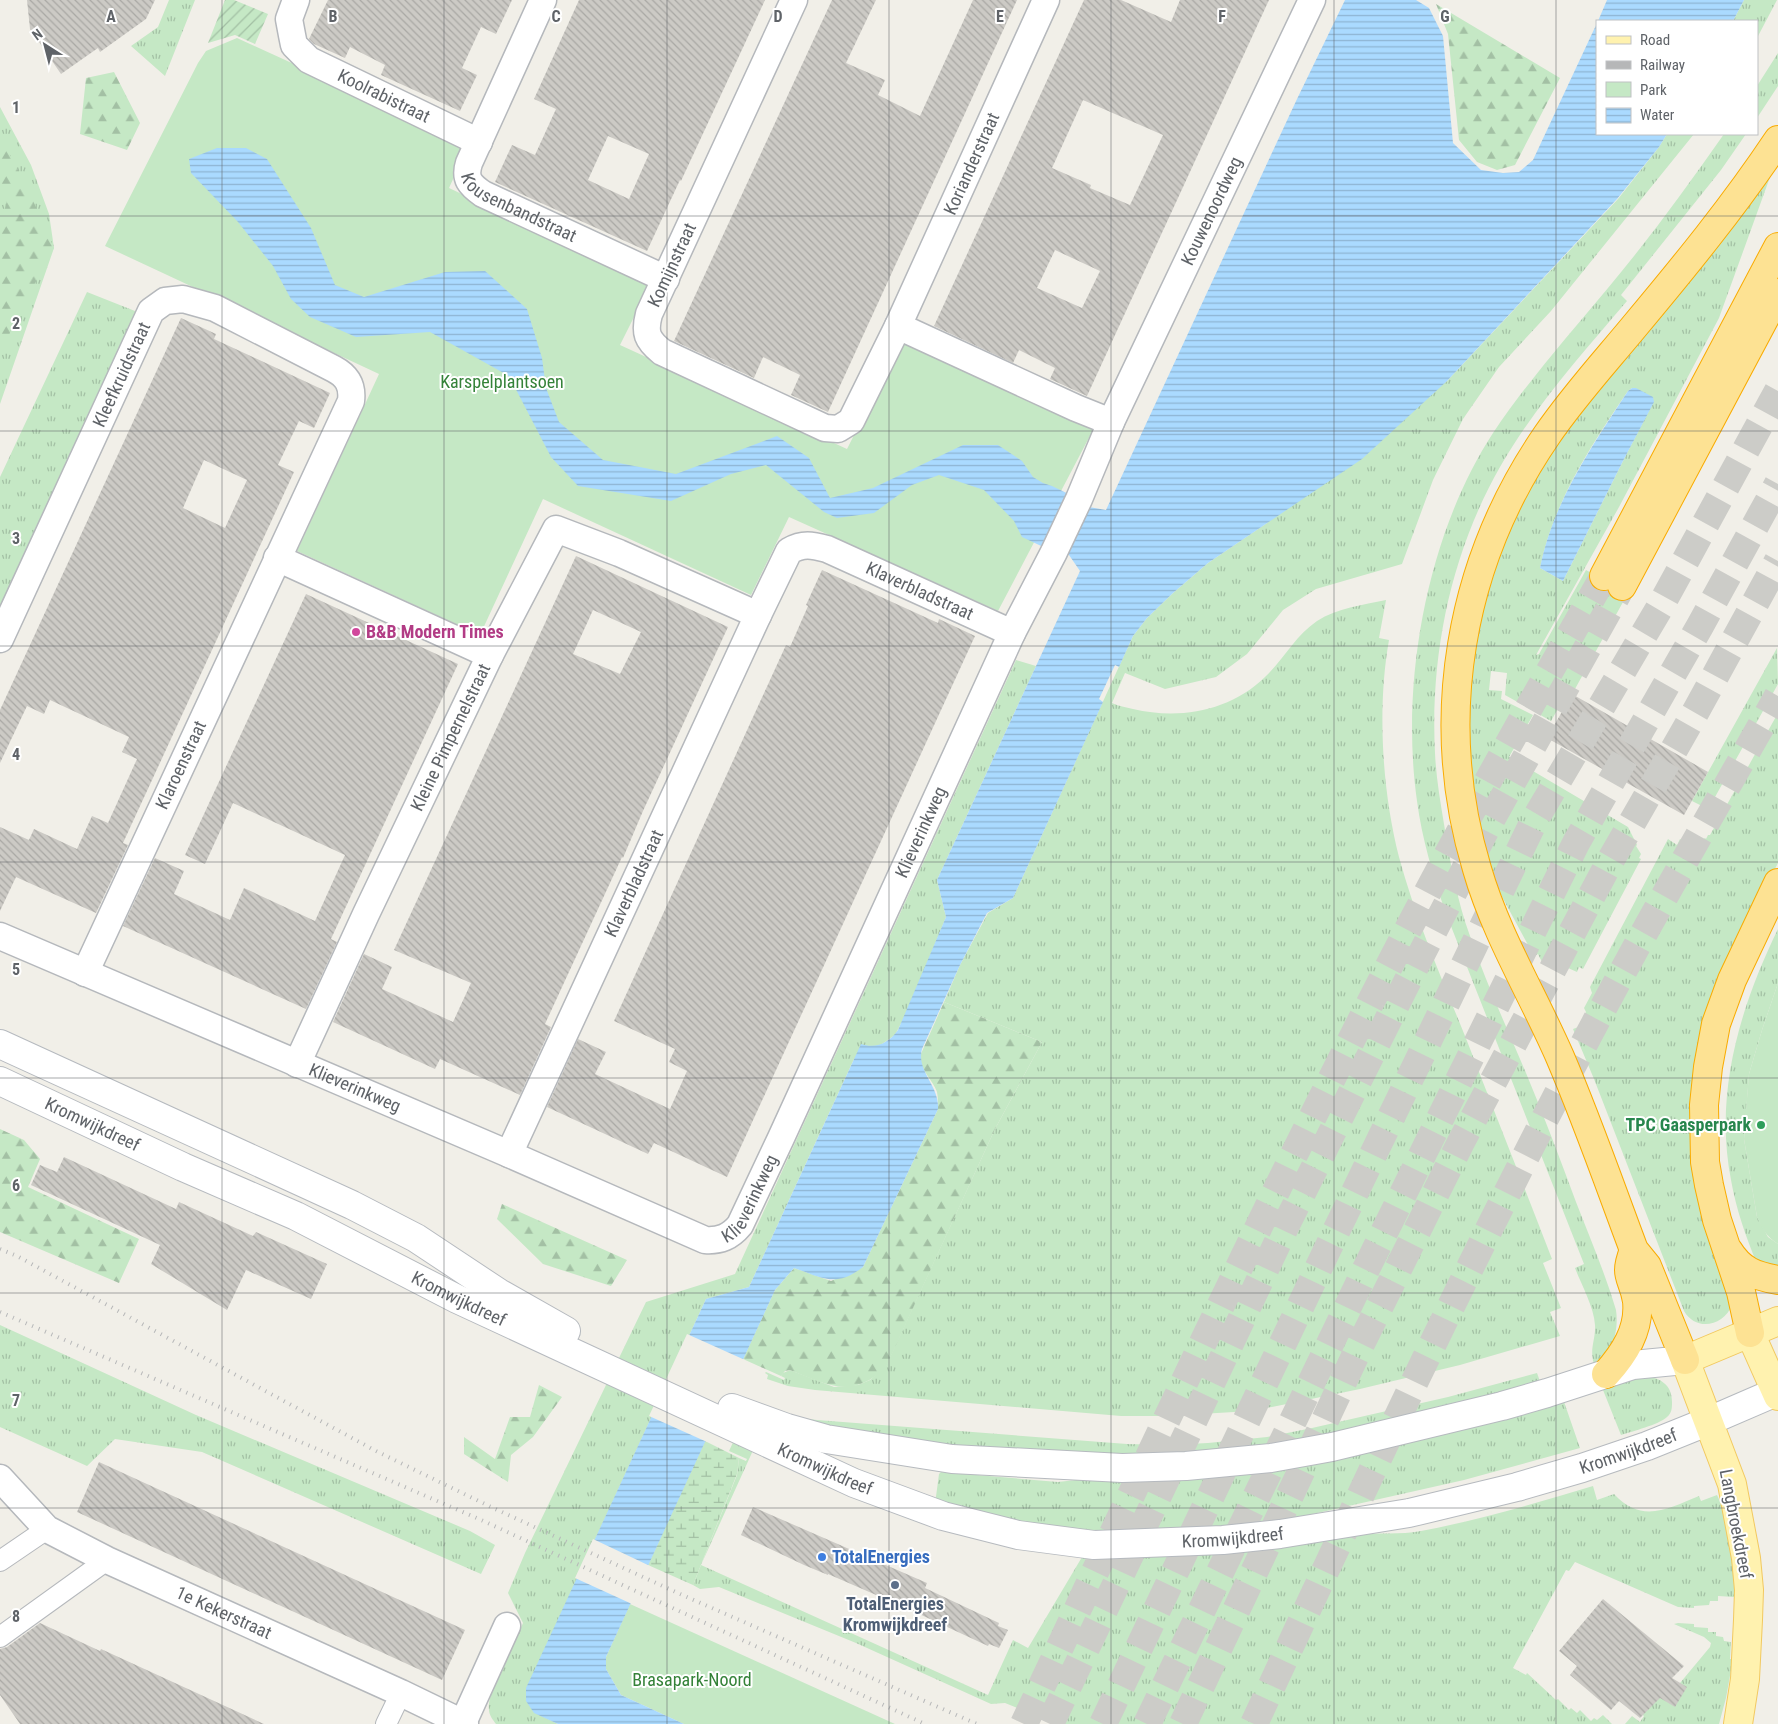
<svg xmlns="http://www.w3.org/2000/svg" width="1778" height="1724" viewBox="0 0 1778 1724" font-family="'Roboto Condensed',sans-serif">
<defs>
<pattern id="grass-tufts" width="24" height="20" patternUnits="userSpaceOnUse" patternTransform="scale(1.25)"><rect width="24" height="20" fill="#c5e8c5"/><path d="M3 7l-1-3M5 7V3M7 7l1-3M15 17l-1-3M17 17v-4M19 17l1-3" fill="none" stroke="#a3c0a4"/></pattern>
<pattern id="forest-firs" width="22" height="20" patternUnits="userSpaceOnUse" patternTransform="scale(1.25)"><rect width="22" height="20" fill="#c5e8c5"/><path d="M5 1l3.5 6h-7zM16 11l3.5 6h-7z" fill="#a3c0a4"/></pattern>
<pattern id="wetland-marsh" width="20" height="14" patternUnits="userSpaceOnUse" patternTransform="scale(1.25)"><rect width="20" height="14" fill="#c5e8c5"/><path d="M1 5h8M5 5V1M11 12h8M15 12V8" fill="none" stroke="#a3c0a4"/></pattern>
<pattern id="garden-furrows" width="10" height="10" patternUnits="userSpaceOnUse" patternTransform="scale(1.25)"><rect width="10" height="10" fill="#c5e8c5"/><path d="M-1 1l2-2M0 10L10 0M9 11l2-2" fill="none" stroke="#a3c0a4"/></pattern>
<pattern id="water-rules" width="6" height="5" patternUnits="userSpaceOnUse" patternTransform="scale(1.25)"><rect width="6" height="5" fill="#aadaff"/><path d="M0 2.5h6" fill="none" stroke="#8eb4d2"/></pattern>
<pattern id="building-back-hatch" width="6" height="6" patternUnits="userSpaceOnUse" patternTransform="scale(1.25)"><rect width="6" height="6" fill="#cccac5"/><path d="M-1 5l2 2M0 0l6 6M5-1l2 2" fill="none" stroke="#a9a8a4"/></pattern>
</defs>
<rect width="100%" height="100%" fill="#f1efe8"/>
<path fill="url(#grass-tufts)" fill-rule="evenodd" d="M169,0H195L165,76L131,46L158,27Z
M1744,0H1777L1757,38V21H1733Z
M1778,53V86L1757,118V86Z
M0,107L31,165L49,214L54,248L0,404Z
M1667,134H1694L1551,311L1499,367L1463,419L1433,480L1402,564L1316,589L1283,610L1247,654L1216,677L1165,689L1125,673L1112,703C1118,706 1126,707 1133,709C1180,720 1230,711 1265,677C1284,659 1295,636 1317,621C1337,608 1363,605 1386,600L1379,638L1389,640C1377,707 1382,791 1399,857C1416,920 1443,981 1467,1041C1495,1114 1524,1186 1552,1259L1543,1263L1561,1308L1550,1312L1560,1336L1460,1365L1360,1389L1272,1407L1234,1412L1167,1416H1121L815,1390L788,1386L767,1379L768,1375L765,1373L766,1372L784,1380L785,1378L781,1376L783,1373L790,1370L834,1387L858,1385L870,1380L886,1366L995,1129L1042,1042L944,1002L960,965L988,913L1013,898L1133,636L1147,618L1173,593L1208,563L1267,523L1447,381L1618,199L1659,147Z
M1724,134H1746L1721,170L1621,295L1627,301C1582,354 1535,406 1500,467C1451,553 1430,654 1435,753C1436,776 1440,800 1444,824C1450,862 1457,900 1470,936C1486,983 1507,1028 1526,1073C1544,1116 1560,1159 1576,1202C1590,1238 1605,1273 1616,1310C1619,1329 1613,1357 1594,1364C1589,1349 1596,1339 1595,1325C1594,1307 1581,1284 1575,1268L1584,1264L1445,911C1433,875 1422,839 1417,801C1400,682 1427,534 1493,433C1527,382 1568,336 1608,288C1649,239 1687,187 1724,134Z
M1778,155L1719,318L1619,507L1536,655L1539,654L1586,570L1628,593L1570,698H1564L1551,721L1505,695L1507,673L1491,671L1489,690L1502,691L1501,699L1533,715L1509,757L1628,827L1637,845L1636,846L1641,854L1639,858L1641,859L1583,969L1579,967L1577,972L1548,959L1543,964L1538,954L1534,956L1500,893L1492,873L1469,787L1470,653L1508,522L1550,445ZM1632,388L1653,403L1624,459L1563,581L1540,568C1553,503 1591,445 1628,391Z
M87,292L140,313L0,611V477Z
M1777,648L1778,684L1710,806L1706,804L1704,807L1692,801Z
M1016,660L1036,666L937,880L946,917L908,1010L895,1035L882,1044L854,1059L749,1287L706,1299L577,1579L534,1712L558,1724H496C493,1720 489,1715 489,1710C486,1693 515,1641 523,1623L508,1593L525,1553L646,1302L735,1274Z
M1778,713V863L1749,919L1702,1041L1732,1305C1724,1326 1696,1332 1684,1311L1594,1079L1573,1029L1581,1026L1583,1021L1582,1020L1586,1012L1584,1008L1592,993L1590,987L1668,839L1677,845L1680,839L1695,847L1699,841H1701L1705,838L1706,839L1708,835H1710Z
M1778,929V983L1762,1030L1749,1074L1744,1139L1757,1217L1768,1237L1778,1244V1272L1757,1264C1746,1237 1736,1209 1731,1180C1714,1093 1740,1007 1778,929Z
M0,1325L196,1415L470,1531L495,1545L481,1574L202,1452L115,1439L87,1466L0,1427Z
M1537,1373L1542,1387L1246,1454L1084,1456L926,1443L838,1433L772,1411L801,1418L817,1420L1127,1444L1167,1445L1208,1443L1267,1437L1312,1428L1448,1397Z
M1645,1376C1661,1378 1672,1385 1672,1402C1672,1408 1672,1413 1667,1417C1658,1425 1633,1431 1621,1435L1601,1385Z
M1562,1396L1580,1448L1464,1480L1304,1516L1251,1524L1099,1538L935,1504L939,1474L941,1472L1058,1482L1130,1474Z
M736,1436L755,1446L701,1565L988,1695L1013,1640L1028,1648L1085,1552C1150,1558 1213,1556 1278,1548C1304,1545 1330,1539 1357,1535C1378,1532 1400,1535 1421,1531C1479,1520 1537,1503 1593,1486L1597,1500L1614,1494C1642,1524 1667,1509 1699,1496L1701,1501L1717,1495C1732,1524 1734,1562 1736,1594L1734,1597L1718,1596V1601H1710L1709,1605L1694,1606V1608L1678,1607L1575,1562L1569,1571L1566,1570L1513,1668L1526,1675L1527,1673L1556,1700L1558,1699L1569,1710L1571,1708L1577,1713L1580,1710L1591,1721L1594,1718L1597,1720L1603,1715L1612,1724H1056L1005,1703L991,1704L856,1643L719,1587L700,1589L693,1585L737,1475L739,1458L746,1461L747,1459L729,1451Z
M1678,1623L1694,1624V1627L1708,1628V1632H1716V1636L1723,1637L1724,1641L1731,1642L1730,1659H1733L1726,1698L1719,1724H1625L1632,1716L1640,1722L1644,1716L1638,1711L1680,1683L1710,1647L1711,1643L1704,1637L1674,1624Z"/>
<path fill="url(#forest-firs)" d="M1436,4L1560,78L1515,165L1497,170L1477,162L1459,140L1448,34Z
M114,72L140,123L127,150L80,134L86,78Z
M0,137L27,187L54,248L14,322L0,355V227L7,201L0,205Z
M944,1002L1042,1042L995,1129L886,1367C852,1400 828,1385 790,1370L785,1371L781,1376L743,1359L775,1290L794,1268L831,1281L863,1267L938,1109C938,1104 938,1097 937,1092C933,1080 920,1070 920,1056Z
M0,1129L24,1140L40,1159L28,1187L139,1239L119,1283L0,1232Z
M502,1204L627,1260L611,1286L543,1264L497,1219Z
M539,1385L562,1397L533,1437L511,1455L508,1482L464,1454V1437L495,1459L510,1417H530Z"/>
<path fill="url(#wetland-marsh)" d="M705,1441L739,1458L737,1474L693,1585L648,1565Z"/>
<path fill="#c5e8c5" d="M237,38L469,144L449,188L651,283L620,345L847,449L902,340L1092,426V432L998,611L789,517L751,595L543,499L480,635L297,551L379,374L105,246L198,63L206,51Z
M1778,983V1244C1767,1237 1762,1229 1757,1217L1744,1139L1746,1110L1749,1074L1762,1030Z
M630,1604L895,1724H684L621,1695L606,1669V1657Z"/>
<path fill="url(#garden-furrows)" d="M225,0H234L268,14L255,44L235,35L208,43Z"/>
<path fill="url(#water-rules)" d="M1345,0H1416L1429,8L1443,36L1453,143L1481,170L1503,173L1519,172L1533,160L1597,23V134H1667L1659,147L1617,199L1447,381L1362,459L1208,563L1173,593L1147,618L1133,636L1119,667L1115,665L1099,699L1103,702L1013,898L987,913L960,965L922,1049C916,1071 940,1086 938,1109L863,1267C836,1288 823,1278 794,1268L775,1290L606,1657V1669L621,1695L684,1724H558L534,1713L526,1701V1688L706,1299L749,1287L861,1044C876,1049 889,1043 898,1030L946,917L937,880L1080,571L1069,555L1054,552L1022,537L1014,521L984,490L939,475L912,485L874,513L837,518L824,512L766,465L731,474L671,501L578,486L551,457L509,376L430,332L356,337L310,317L291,299L273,266L238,222L191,173L189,159L217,148H246L267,159L311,228L335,285L364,297L445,272L485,271L527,309L542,358L546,388L559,422L603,460L676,474L777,436L809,458L830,498L873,488L963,445H998L1022,461L1033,477L1043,483L1052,486L1079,499L1089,507L1106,510L1297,99Z
M1607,0H1744L1733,21H1598Z
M1636,388L1653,397L1654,402L1624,459L1563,581L1540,568C1553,502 1592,446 1628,391L1632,388Z"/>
<path fill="#f1efe8" d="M687,1334L745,1360L707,1442L649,1416Z
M593,1539L650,1566L632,1604L575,1578Z"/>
<path fill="url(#building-back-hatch)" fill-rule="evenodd" d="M27,0H155L146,19L100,52L98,48L61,74L30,29Z
M328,0H512L496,34L481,27L462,68L477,75L460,111L381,75L385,65L350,47L345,58L314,44L309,39Z
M579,0H765L681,181L680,180L647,251L495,182L512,145L535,155L556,109L534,99ZM608,136L649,154L629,199L588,180Z
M832,0H876L846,63L885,80L878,95L920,116L973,0H1017L828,412L791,395L800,375L763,357L754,378L674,341Z
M1084,0H1121L1171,22L1180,0H1269L1087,396L1050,379L1055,368L1019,350L1013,363L934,326ZM1083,100L1163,135L1130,205L1090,188L1091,185L1052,168ZM1055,250L1100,271L1082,308L1037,288Z
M181,318L216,334L214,339L330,393L314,428L299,421L278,465L294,472L123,843L128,845L96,913L16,877L0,911V827L29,840L34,829L77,849L92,816L108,823L137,759L122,752L129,737L50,700L44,714L27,706L0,763V710ZM204,460L247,480L225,528L183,508Z
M576,556L728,627L643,811L623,858L622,857L545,1024L551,1027L520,1095L440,1059L435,1069L333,1022L364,954L392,967L382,989L453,1022L471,983L394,950ZM593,610L641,632L620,674L573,654Z
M822,570L938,623L939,619L975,636L727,1177L654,1143L648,1154L547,1107L578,1039L606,1052L595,1074L670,1109L687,1071L669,1062L675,1049L614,1021L786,645L790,647L808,606L806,605Z
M306,594L458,664L331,939L337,942L306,1009L123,926L155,858L184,871L174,894L230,920L244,888L315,921L345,855L233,803L205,864L185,855Z
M1572,694L1708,772L1684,815L1547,738Z
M64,1157L176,1209L179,1202L253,1236L256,1232L327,1264L311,1299L246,1270L227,1310L151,1264L160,1245L31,1185L40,1165L57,1172Z
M99,1462L465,1630L442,1680L77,1512Z
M753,1507L927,1583L925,1588L999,1623L998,1626L1008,1630L999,1648L989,1644L988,1646L915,1612L828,1574V1575L804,1565L741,1535Z
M1603,1599L1684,1666L1672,1678L1687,1687L1675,1707L1660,1698L1640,1718L1619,1701L1611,1710L1570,1675L1577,1666L1559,1651Z
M40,1623L100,1651L101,1649L264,1724H20L0,1695V1649L7,1647Z"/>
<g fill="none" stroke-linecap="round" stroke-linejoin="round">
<path stroke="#ccccc8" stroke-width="28" stroke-dasharray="28 14" stroke-linecap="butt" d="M1024,1724C1141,1474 1256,1224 1383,978C1452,842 1528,709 1604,576
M1050,1724L1285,1227L1407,982L1487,827L1622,586
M1103,1724L1328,1248L1534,821L1660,607L1778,391
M1147,1724L1367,1267L1576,843L1700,626L1778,484
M1183,1724L1356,1354L1460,1144L1609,863L1696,711L1778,561
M1254,1724C1363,1489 1472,1254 1594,1025C1653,914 1716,806 1778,696"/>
<g stroke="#b5b8bc" stroke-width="22">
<path id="pedestrian" d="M0,1561L47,1529
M0,1637L107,1560
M386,1724L401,1693"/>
</g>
<g stroke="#b5b8bc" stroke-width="29">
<g id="minor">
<path id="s1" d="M296,0L289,19L292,35L294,45L309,60L479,142"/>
<path id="s2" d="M543,0L469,163C464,179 470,185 483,194L666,279"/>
<path id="s3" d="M794,0L649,314C644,333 647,340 662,352L825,428L838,429L851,421L898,326L1046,0"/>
<path d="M898,326L1076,408L1111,422"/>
<path d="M277,558L490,655"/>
<path id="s4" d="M0,639L151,311L165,301L183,299L215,308L334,369C347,376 353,385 351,401L85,973"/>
<path id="s5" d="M0,936L509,1154L705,1240C720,1241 730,1237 740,1225L781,1138L1012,633L1054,552L1079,499L1111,422L1312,0"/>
<path id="s6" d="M297,1064L366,914L490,655L556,529L619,553L758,615"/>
<path id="s7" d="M509,1154L758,615L789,551C803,543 812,545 827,549L1012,633"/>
<path id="s8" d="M0,1478L47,1529L107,1560L401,1693L465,1724"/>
<path d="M463,1723L507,1626"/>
</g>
</g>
<g stroke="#b6babf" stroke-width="30">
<g id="secondary">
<path d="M0,1044L352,1205L416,1238L499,1293L566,1331"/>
<path id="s9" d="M0,1081L183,1167L296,1216L457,1299L854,1483L943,1516L1018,1535L1094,1545L1223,1540L1280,1534L1409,1513L1517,1487L1582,1468L1647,1446L1709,1421L1776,1392"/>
<path d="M732,1408L787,1428L826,1439L952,1459L1122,1468L1186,1466L1271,1458L1332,1447L1502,1406L1547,1393L1633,1365L1685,1360"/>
</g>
</g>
<g stroke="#f2c960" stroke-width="30">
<path id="primary" d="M1750,1333L1778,1396
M1738,1724L1745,1679L1748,1620L1749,1590L1746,1558L1732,1484L1685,1360L1778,1321"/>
</g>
<g stroke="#f9ab00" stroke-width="30">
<path id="motorway" d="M1604,576L1778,247
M1622,586L1778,293
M1728,1250C1741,1271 1755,1276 1778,1280
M1750,1333L1741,1292L1717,1220L1709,1185L1705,1162L1704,1105L1708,1067L1716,1024L1732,980L1778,883
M1685,1360L1647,1266L1634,1250C1610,1186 1587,1120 1560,1057C1533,995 1496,935 1477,869C1432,720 1459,563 1547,435C1573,397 1604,363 1633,328C1684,267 1734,206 1778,140
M1606,1374C1624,1354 1640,1330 1637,1301C1633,1276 1623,1278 1634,1250"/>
</g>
<use href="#pedestrian" stroke="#fff" stroke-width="20"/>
<use href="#minor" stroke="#fff" stroke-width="26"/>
<use href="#secondary" stroke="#fff" stroke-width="28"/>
<use href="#primary" stroke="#fff2af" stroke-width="28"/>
<use href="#motorway" stroke="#fde293" stroke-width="28"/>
<path stroke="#b6b7b8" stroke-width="4" stroke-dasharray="1 6" stroke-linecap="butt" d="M0,1249L17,1256L376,1451L491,1507L680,1594L977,1724
M0,1312L479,1519L925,1724"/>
</g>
<path fill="none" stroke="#5f6368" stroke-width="1" stroke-opacity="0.55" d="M222,0V1724M444,0V1724M667,0V1724M889,0V1724M1111,0V1724M1334,0V1724M1556,0V1724M0,216H1778M0,431H1778M0,646H1778M0,862H1778M0,1078H1778M0,1293H1778M0,1508H1778"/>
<circle fill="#d1479c" stroke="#fff" stroke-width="2" cx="356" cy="632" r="5"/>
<circle fill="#2e9e5b" stroke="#fff" stroke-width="2" cx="1761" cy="1125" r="5"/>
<circle fill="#3f7fe0" stroke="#fff" stroke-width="2" cx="822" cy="1557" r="5"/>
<circle fill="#5c6f8a" stroke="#fff" stroke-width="2" cx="895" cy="1585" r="5"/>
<g text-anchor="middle" stroke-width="4" stroke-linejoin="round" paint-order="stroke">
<g font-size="18" fill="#5f6368" stroke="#fff">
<text dy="6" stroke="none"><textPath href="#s1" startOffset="151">Koolrabistraat</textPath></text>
<text dy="6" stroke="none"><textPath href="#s3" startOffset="882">Korianderstraat</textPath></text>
<text dy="6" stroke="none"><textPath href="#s2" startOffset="254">Kousenbandstraat</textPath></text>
<text dy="6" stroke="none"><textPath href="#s5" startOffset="1926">Kouwenoordweg</textPath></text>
<text transform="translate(672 265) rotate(-65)" y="6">Komijnstraat</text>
<text dy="6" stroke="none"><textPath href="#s4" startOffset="291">Kleefkruidstraat</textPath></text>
<text dy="6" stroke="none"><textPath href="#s7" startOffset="806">Klaverbladstraat</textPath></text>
<text dy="6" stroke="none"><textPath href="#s6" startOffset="361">Kleine Pimpernelstraat</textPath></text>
<text transform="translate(181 765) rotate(-65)" y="6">Klaroenstraat</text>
<text dy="6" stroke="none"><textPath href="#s5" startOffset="1240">Klieverinkweg</textPath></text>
<text dy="6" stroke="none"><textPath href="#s7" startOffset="298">Klaverbladstraat</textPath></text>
<text dy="6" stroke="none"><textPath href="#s5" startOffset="386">Klieverinkweg</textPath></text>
<text dy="6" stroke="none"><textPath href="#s9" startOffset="102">Kromwijkdreef</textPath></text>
<text dy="6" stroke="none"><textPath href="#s5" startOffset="835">Klieverinkweg</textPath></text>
<text dy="6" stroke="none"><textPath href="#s9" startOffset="508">Kromwijkdreef</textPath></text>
<text dy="6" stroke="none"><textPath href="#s9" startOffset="1738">Kromwijkdreef</textPath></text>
<text dy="6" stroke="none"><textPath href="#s9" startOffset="912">Kromwijkdreef</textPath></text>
<text transform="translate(1736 1524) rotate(79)" y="6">Langbroekdreef</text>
<text dy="6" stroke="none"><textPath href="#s9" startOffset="1332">Kromwijkdreef</textPath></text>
<text dy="6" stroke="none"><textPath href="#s8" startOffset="265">1e Kekerstraat</textPath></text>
</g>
<g font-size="18" fill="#348238" stroke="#fff">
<text x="502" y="388">Karspelplantsoen</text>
<text x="692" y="1686">Brasapark-Noord</text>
</g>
<g font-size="18" font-weight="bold" fill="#b23c85" stroke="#fff" text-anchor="start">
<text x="366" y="638">B&amp;B Modern Times</text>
</g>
<g font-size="18" font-weight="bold" fill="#27864d" stroke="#fff" text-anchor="end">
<text x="1751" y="1131">TPC Gaasperpark</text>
</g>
<g font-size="18" font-weight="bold" fill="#366cbe" stroke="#fff" text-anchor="start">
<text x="832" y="1563">TotalEnergies</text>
</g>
<g font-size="18" font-weight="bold" fill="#4e5e75" stroke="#fff">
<text x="895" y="1610">TotalEnergies<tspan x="895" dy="21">Kromwijkdreef</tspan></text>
</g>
</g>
<g font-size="16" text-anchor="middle" font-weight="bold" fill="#5f6368" stroke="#fff" stroke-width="4" stroke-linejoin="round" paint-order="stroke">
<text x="111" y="22">A</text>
<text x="333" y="22">B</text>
<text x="556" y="22">C</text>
<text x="778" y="22">D</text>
<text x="1000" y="22">E</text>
<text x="1222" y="22">F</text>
<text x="1445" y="22">G</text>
<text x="16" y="113">1</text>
<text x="16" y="329">2</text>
<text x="16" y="544">3</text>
<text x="16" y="760">4</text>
<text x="16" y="975">5</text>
<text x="16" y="1191">6</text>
<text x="16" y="1406">7</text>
<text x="16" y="1622">8</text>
</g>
<rect x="1596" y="20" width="162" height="115" fill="#ffffff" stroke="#bfc1c3"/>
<rect x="1606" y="36" width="25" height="8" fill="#fff2af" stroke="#bfc1c3"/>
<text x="1640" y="45" font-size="15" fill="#5f6368">Road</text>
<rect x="1606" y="61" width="25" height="8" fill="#b6b7b8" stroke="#bfc1c3"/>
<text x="1640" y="70" font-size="15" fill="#5f6368">Railway</text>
<rect x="1606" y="82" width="25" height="15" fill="#c5e8c5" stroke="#bfc1c3"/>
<text x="1640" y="95" font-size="15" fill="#5f6368">Park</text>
<rect x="1606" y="108" width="25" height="15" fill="url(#water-rules)" stroke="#bfc1c3"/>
<text x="1640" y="120" font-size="15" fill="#5f6368">Water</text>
<g transform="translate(45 45) rotate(324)" stroke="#ffffff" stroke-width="4" paint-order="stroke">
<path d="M0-4L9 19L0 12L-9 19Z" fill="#5f6368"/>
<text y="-8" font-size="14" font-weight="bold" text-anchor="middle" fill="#5f6368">N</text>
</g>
</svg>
